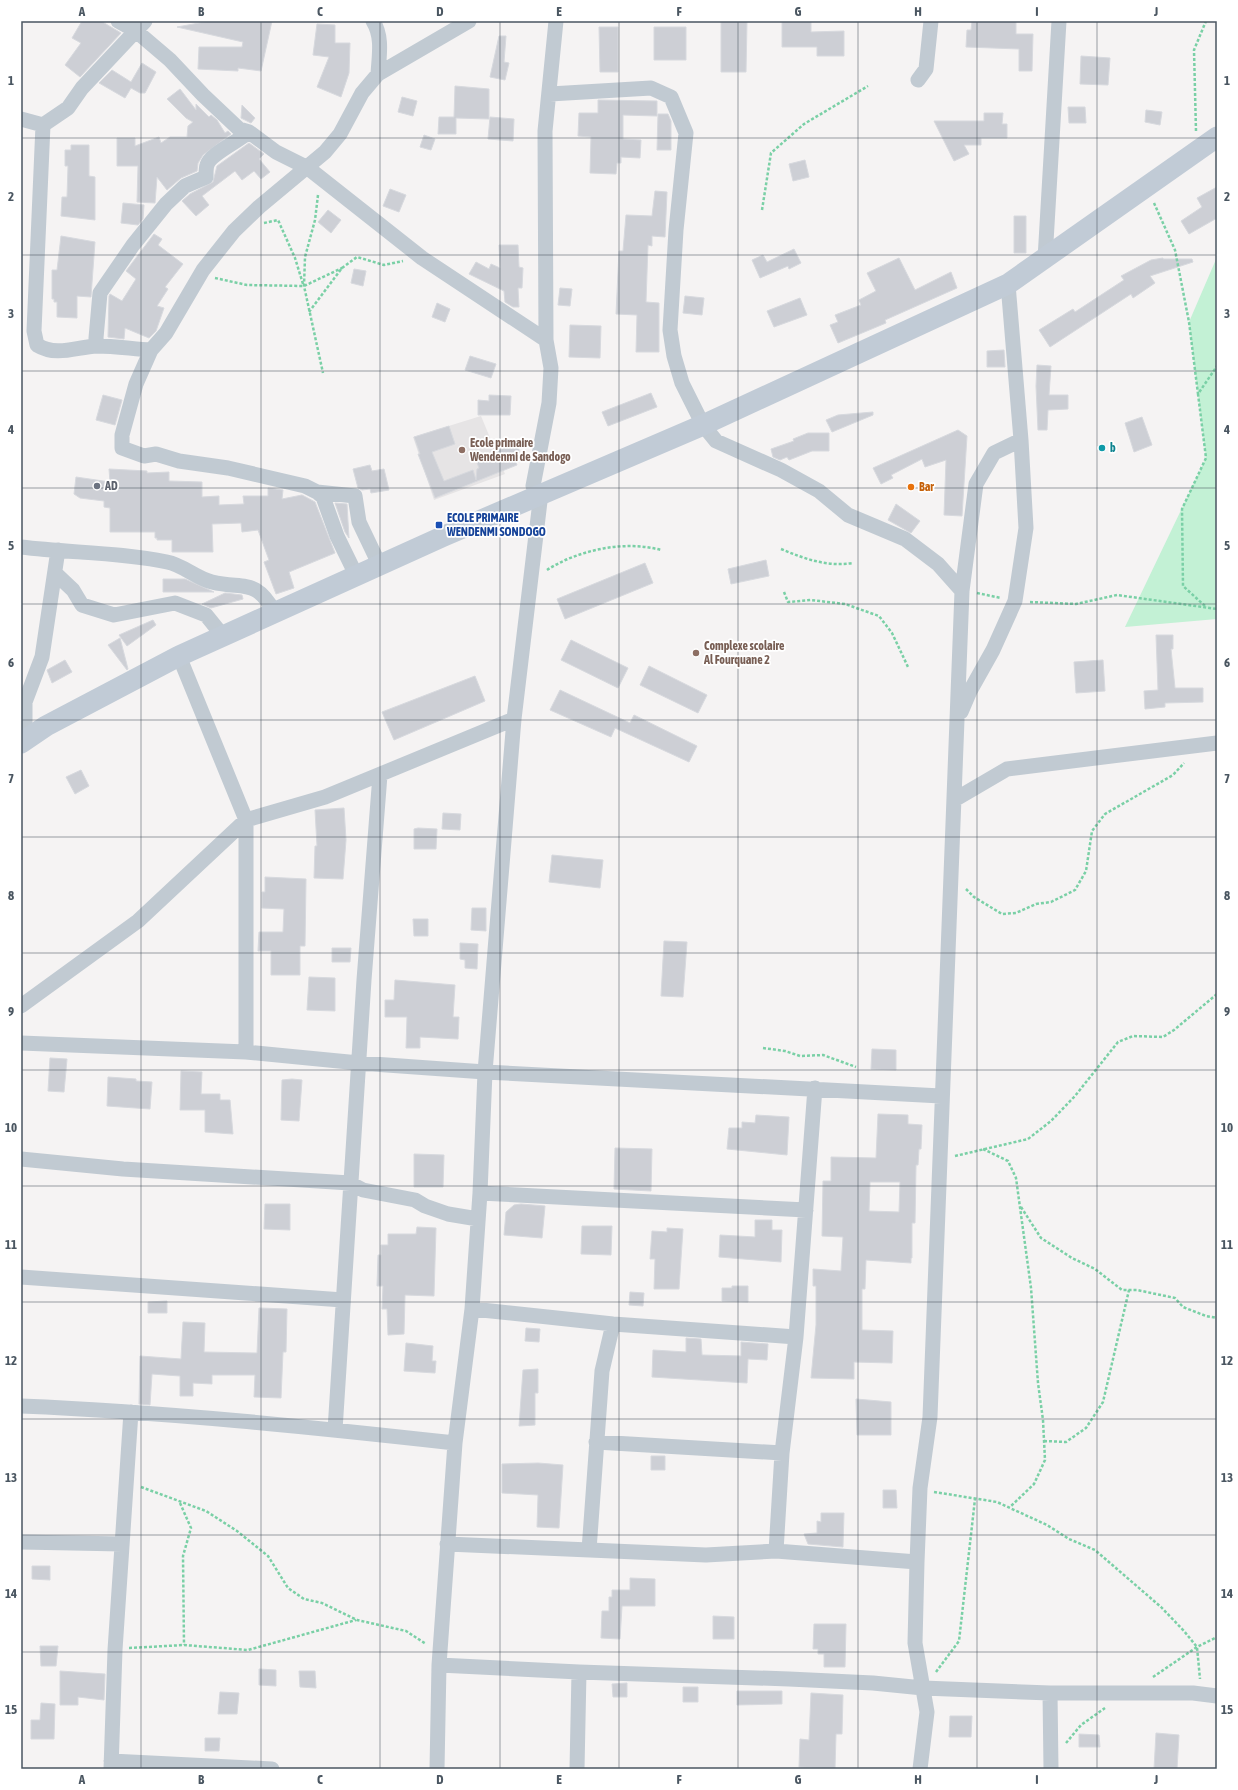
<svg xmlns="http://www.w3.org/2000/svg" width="1238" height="1790" viewBox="0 0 1238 1790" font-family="'Asap Condensed',sans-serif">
<rect width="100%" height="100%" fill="#f5f3f3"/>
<path fill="#e6e4e5" d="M481,416L505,474L434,500L413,437Z"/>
<path fill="#c3f1d5" d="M1217,257V619L1125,627L1206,458L1189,322Z"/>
<path fill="#cdcfd5" stroke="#d7d9de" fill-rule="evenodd" d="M82,21H101L121,33L80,77L65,65L81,43L72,38Z
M210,21H272L261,71L238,68V71L198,69L199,47H242L243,42L177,27Z
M721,21H747L746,72H721Z
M782,21H811V32L844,31V56H817V47H782Z
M972,21H1016V34H1033L1032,71H1019V49L966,47L967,30H971Z
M317,24L335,25V43H350L349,73L341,97L317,87L329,57L313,55Z
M599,27H618V72H600Z
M654,27H686V60H654Z
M499,36H506L504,62L509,63L505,80L490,77Z
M1081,56L1110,58L1108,85L1080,84Z
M142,63L156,72L145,93H140L131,88L125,98L99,83L112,70L131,82Z
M455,86L489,89V119L456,118V134H438L439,117H454Z
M180,89L196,110V104L209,117L211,115L217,120L225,133L228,131L231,134L203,155L198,163L197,171L181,178L167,190L157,177L155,203L137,202L138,166H117V138H135V146L159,137L161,143L170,137H187L188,126L193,122L186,118L167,99Z
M402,97L417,101L413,116L398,112Z
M598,100L657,101V116L623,115V139L641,140L640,158L621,157V163H617L616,174L590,173L591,137L578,136L579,113H598Z
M242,105L255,118L251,123L241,118Z
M1068,107H1085L1086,123H1069Z
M1146,110L1162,112L1160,125L1145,122Z
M984,113H1003L1002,124H1007V138H981V145H964L969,154L954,161L934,121H984Z
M658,114H668L671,121V150H657Z
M490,117L514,119L513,141L488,139Z
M424,135L435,139L431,150L420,147Z
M249,143L264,154L259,159L270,172L261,179L254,171L242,180L235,171L202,196L209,205L196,216L182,201L190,194L213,182L217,166Z
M71,145H89V176L95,177V220L61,216L62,197H67L68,166H65V150H71Z
M805,160L809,177L793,181L789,164Z
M1217,187V218L1189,234L1181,221L1202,207L1197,198Z
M390,189L406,195L399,212L383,206Z
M655,191L667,192L665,237L652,236V246L648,245L646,302L659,303V352H636L637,315L616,314L619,251H623L626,215L652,216Z
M123,203L144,205L143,219L138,225L121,223Z
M328,210L341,220L331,233L318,222Z
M1014,216H1026V253H1014Z
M154,234L162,239L158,245L183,264L165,287L168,289L157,306L164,308L156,331L149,338L125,328L124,339L108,337L109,296L110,294L122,301L136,279L126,271Z
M61,236L95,242L91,297L77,296V318L57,317V302H54V299H52V270H57Z
M499,245H518L519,267L523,268L522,288H518L519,307H513L505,302L504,291L469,274L476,262L489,269L491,264L500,268Z
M794,249L801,263L789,269L788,266L760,278L752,260L763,255L767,262Z
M899,258L915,290L951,272L957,288L885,320L886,323L838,343L830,325L838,322L835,315L861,305L859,300L876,291L867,273Z
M1163,258V259H1192L1193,262L1150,276L1155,283L1133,298L1131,294L1050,347L1039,330L1073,309L1075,312L1124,280L1121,276L1151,260Z
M354,269L366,271L363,286L351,283Z
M560,288L572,289L570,306L558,305Z
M685,296L704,298L702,315L683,313Z
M800,298L807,315L774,327L767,311Z
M437,303L450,309L445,322L432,317Z
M570,325L601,326L600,358L569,357Z
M1004,350L1005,367H987V351Z
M470,356L496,364L491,378L465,370Z
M1037,365L1051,366L1049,395H1068V409L1048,410L1047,430H1038L1036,386Z
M651,393L657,407L608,426L602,412Z
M103,395L122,400L115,425L96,420Z
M489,395L511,396L510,415H478V400L489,401Z
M873,412V415L832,432L826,420L838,415Z
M1142,417L1152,445L1134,452L1125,423Z
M449,426L455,444L432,452L444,481L473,470L476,480L477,469L479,468L476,460L519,441V454L514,457L517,465L435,498L418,454H420L414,437Z
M958,430L967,436L962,516L944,515L946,460L925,467L922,459L891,475L893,478L881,484L873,468Z
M808,433H829V451H812L789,460L787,457L780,460L773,457L771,449L794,441L793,439Z
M370,465L372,471L384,469L389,490L371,493L370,489L362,490L358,488L353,469Z
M109,469L147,471V473L169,472V481L202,482V497L219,496V505L244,504L243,496H268V488L283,490L282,499L302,495L315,502L335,553L289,572L294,588L276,594L264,562L269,560L258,530L242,532L241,523L212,524L213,552H172V540H157V538H155V532H110V508L104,507V501L80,498L74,494L76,477L110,482Z
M335,503L347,504L349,538L345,532Z
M896,504L920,521L911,533L888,520Z
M766,560L769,576L731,584L728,569Z
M645,563L653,583L565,619L557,599Z
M163,579H185L214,592H163Z
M225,593L242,595L243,599L211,608L202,604Z
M153,620L156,625L127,646L119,635Z
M1156,635H1173V649H1171L1175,688H1203V702L1165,703V707L1145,709L1144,691L1158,690Z
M120,638L128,669L127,670L108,645Z
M571,640L628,668L618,688L561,660Z
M65,660L72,672L52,683L47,670Z
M1103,660L1105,691L1076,693L1074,662Z
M649,666L707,695L698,713L640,685Z
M475,676L485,701L394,740L382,712Z
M560,690L630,723L634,715L697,746L689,762L615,728L611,737L550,710Z
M81,770L89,786L75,794L66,777Z
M344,808L346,840L343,879L314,878L315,846H317L315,810Z
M443,813L461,814L460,830L442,829Z
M418,828L437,829L436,849H414V829Z
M552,855L603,860L600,888L549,882Z
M265,877L306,879L305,946H300V975H271V951H258L259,932H283L284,909L262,908V892H265Z
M472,908H486V931L471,930Z
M413,919H428V936H414Z
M664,941L687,942L683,997L661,996Z
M460,943L478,944L477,969L465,968V960L460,959Z
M332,948H351L350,962H332Z
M309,977L335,978V1011L307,1010Z
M395,980L455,985L453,1017H459L458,1039L420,1037V1048H406L407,1017H385V1000H394Z
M872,1049L896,1050V1070L871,1069Z
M50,1058L67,1059L64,1092L48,1091Z
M181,1071L202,1072L201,1094H220V1100H230L233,1134L205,1132V1110H180Z
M108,1077L136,1079V1081L152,1082L150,1109L107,1106Z
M292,1079L302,1080L299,1121L281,1120L282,1080Z
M878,1114L908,1115V1124L922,1125L921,1149H919L918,1165H916L915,1223H912V1258H911V1263L866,1260L865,1289H862V1330L893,1331L892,1363L854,1362V1379L811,1378L816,1325V1286H813V1269L841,1271L843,1237L822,1236L823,1181H831V1157L876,1158ZM870,1182H900L899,1212L869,1211Z
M756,1115L789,1117L787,1155L727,1149L729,1128H742V1122L755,1123Z
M615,1148L652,1149L651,1191L614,1189Z
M414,1154L444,1155L443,1187H414Z
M265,1204H290V1230L264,1229Z
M521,1204L545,1206L542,1238L504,1235L506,1212L514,1205Z
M755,1220H772V1230H782L781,1262L719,1257L720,1235L755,1237Z
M582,1226H612L611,1255L581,1254Z
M417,1227L436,1228L434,1296L405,1295L404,1334L388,1335L387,1309H382L383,1286H377L378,1255H381V1245H388V1234H416Z
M667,1228L683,1229L679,1289H654L655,1259H650L652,1231L667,1232Z
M732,1286H748V1302L722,1301V1288H732Z
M630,1292L644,1293L643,1306L629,1305Z
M167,1301V1313H148V1302Z
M259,1308L287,1309L286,1352H283L281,1398L254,1397L255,1375H212V1384L193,1383V1396H180V1376L152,1374L150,1405L139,1404L140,1356L181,1359L183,1322L205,1323L204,1352L257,1353Z
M526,1328L540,1329L539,1342L525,1341Z
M686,1338L701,1339L702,1355L741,1356V1342L768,1344L767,1360L748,1359L747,1383L652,1377L653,1350L686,1352Z
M406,1343L433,1346L432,1361H436L435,1373L404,1371Z
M538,1369V1393H535V1425L519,1426L523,1370Z
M856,1399L891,1402V1435H857Z
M651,1456H665V1470H651Z
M538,1463L563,1465L559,1528L537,1527L538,1495L502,1493V1464Z
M883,1490H896L897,1508H883Z
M821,1513H844L843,1547L808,1544L804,1534L817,1533V1521L821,1522Z
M32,1566H50V1580L32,1579Z
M630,1578L655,1579V1606H622L620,1639L601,1638L602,1611H609V1597H612V1590H630Z
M713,1616L734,1617V1639H713Z
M814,1624H846L845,1667H824V1654H818V1649H813Z
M40,1646H58L56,1666H41Z
M259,1669L276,1670V1686L259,1685Z
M60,1671L105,1674L104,1700L78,1697V1705H60Z
M299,1671H315L316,1688L300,1687Z
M627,1683V1697H613L612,1684Z
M683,1687H698V1702H683Z
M737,1691H782V1704L737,1705Z
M220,1692L239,1693L237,1714H218Z
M811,1693L843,1695L842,1734H836L835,1769L799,1767L800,1739L809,1740Z
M41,1703L55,1704L54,1739H31V1720H40Z
M950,1716H972L971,1737H949Z
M1156,1733L1179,1735L1177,1769H1154Z
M1079,1734L1099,1735L1100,1747H1079Z
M205,1738H220L219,1751H205Z"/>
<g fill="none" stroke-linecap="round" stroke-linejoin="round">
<path stroke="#7ad0a6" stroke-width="2.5" stroke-dasharray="3 2" stroke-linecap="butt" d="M1196,131L1194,50L1206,21
M318,195L315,220L305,257L304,286L323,373
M1154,203L1175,250L1189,322L1198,394
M762,210L771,153L804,124L868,86
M264,223L278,220L295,258L303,284
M215,278L247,285L304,286L342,268
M309,312L342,268L357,257L384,265L403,261
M781,549C805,559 827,567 853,563
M547,570C578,550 624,540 661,550
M784,592L788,602L811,600L845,604L879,616L892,633L908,667
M977,593L1001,598
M1030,602L1076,604L1117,595L1217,609
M1205,606L1183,586L1182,509L1206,458L1198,394L1217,366
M966,889L974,897L1002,914L1016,913L1036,904L1051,902L1075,890L1086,871L1092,831L1105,814L1173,775L1184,763
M763,1048L785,1051L800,1056L823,1055L856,1067
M983,1149L1008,1161L1016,1178L1031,1288L1038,1383L1043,1420L1045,1460L1034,1484L1010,1507
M955,1156L1028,1139L1051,1121L1075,1096L1118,1042L1133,1036L1163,1037L1174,1030L1217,994
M1021,1207L1041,1238L1072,1258L1095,1269L1122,1290H1137L1175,1298L1183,1307L1206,1316L1217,1318
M1044,1441L1066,1442L1086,1428L1103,1402L1129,1290
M141,1487L206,1511L237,1531L268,1556L288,1588L304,1599L322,1603L357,1620L406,1631L426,1644
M934,1492L997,1502L1047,1525L1069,1539L1095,1550L1161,1607L1184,1631L1197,1647L1200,1679
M180,1503L191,1528L183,1556L184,1645
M129,1648L184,1645L248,1650L356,1620
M936,1672L959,1641L975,1499
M1153,1677L1197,1647L1217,1637
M1066,1743L1081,1725L1105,1708"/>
<path stroke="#c1cad2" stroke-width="15" d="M118,21L136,31L170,60L203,95L239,129L249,132L276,152L308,168L422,258L546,340
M373,21C383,37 379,56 378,74
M918,80L926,69L931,21
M550,94L651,88L671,97L686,133L676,230L670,330L674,356L682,383L703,425L716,441L781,470L819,491L848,515L905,539L938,564L962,591
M21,119L43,125L68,108L82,88L145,21
M43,125L34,331L37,345C57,357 76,347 97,346C115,346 133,349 151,350
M1045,259L1059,21
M97,346L96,338L100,293L133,245L166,204L185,186L206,177C206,174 206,168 207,165C210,154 239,141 249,132
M317,492L355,496L359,522L380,566
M21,547C70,553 119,552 167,562C183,565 196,578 212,582C244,590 255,577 275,613
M55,573L73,590L82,605L114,615L175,603L206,615L223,636
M357,577L337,536L323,497L317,492L305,486L228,468L179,461L156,454L144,456L122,448V435L136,384L151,350L166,333L203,270L234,231L259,207L325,152L340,134L362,93L378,74L469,21
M179,656L246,820L325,797L514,719
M961,712L970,691L993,650L1015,601L1026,528L1021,440L1008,284
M25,740V702L42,657L58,550
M954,800L1007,769L1217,743
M21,1006L138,921L246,820V1052
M21,1043L246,1052L359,1063L485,1072L941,1096
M21,1159L123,1169L350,1183L363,1190L415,1200L425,1206L448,1214L478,1219
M480,1193L806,1210
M21,1277L343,1300
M472,1309L613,1324L796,1337
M21,1406C166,1412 310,1427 455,1443
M335,1430L364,980L380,775
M596,1442L782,1453
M21,1542L122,1544
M447,1544L706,1555L776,1551L917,1562
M589,1550L602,1371L613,1324
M776,1551L782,1453L796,1337L815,1088
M439,1665L579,1672L789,1679L873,1683L923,1688L1050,1693H1193L1217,1696
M1050,1693L1051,1769
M111,1761L272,1769
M111,1769L115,1650L131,1412
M437,1769L439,1665L455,1443L472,1309L480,1193L485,1072L514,719L541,493L533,486L549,403L551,368L546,340L545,131L556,21
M577,1769L579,1672
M920,1769L927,1712L915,1643L917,1562L920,1488L930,1417L962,591L976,484L994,453L1021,440"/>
<path stroke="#c1cbd6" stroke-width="21" d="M21,743L46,726L179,656L444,536L703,425L1008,284L1217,137"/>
</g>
<path fill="none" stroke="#4a5661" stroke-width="1" stroke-opacity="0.55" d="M141,21V1769M261,21V1769M380,21V1769M500,21V1769M619,21V1769M738,21V1769M858,21V1769M977,21V1769M1097,21V1769M21,138H1217M21,255H1217M21,371H1217M21,488H1217M21,604H1217M21,720H1217M21,837H1217M21,953H1217M21,1070H1217M21,1186H1217M21,1302H1217M21,1419H1217M21,1535H1217M21,1652H1217"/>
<circle fill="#0f9aa8" stroke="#fff" stroke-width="1.5" cx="1102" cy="448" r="4"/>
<g fill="#8d6e63" stroke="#fff" stroke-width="1.5">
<circle cx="462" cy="450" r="4"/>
<circle cx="696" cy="653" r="4"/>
</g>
<circle fill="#6b7280" stroke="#fff" stroke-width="1.5" cx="97" cy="486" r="4"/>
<circle fill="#e8710a" stroke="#fff" stroke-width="1.5" cx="911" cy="487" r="4"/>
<rect fill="#1a4fb4" stroke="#fff" stroke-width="1.5" x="435" y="521" width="8" height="8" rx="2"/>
<g text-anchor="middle" stroke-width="3.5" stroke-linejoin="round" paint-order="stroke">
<g font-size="12" font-weight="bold" fill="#785e54" stroke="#fff" text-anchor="start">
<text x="470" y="447">Ecole primaire<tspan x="470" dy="14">Wendenmi de Sandogo</tspan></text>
<text x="704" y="650">Complexe scolaire<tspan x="704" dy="14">Al Fourquane 2</tspan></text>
</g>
<g font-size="12" font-weight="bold" fill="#0d838f" stroke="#fff" text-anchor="start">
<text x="1110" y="452">b</text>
</g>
<g font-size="12" font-weight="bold" fill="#5b616d" stroke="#fff" text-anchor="start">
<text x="105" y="490">AD</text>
</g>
<g font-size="12" font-weight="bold" fill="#c56008" stroke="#fff" text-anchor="start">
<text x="919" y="491">Bar</text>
</g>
<g font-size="12" font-weight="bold" fill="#164399" stroke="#fff" text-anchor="start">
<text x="447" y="522">ECOLE PRIMAIRE<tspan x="447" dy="14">WENDENMI SONDOGO</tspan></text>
</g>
</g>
<rect width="1238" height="1790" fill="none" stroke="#ffffff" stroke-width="44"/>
<rect x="22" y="22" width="1194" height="1746" fill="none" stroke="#4a5661" stroke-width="1.5"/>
<g font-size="13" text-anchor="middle" font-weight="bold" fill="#4a5661">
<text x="82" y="16">A</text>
<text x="201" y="16">B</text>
<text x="320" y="16">C</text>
<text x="440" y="16">D</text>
<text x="559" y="16">E</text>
<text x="679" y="16">F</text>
<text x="798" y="16">G</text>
<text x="918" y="16">H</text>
<text x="1037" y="16">I</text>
<text x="1156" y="16">J</text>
<text x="11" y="85">1</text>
<text x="1227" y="85">1</text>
<text x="11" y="201">2</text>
<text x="1227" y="201">2</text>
<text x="11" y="318">3</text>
<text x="1227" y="318">3</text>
<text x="11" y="434">4</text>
<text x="1227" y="434">4</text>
<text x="11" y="550">5</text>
<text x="1227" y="550">5</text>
<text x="11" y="667">6</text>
<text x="1227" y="667">6</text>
<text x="11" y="783">7</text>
<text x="1227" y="783">7</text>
<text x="11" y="900">8</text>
<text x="1227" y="900">8</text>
<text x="11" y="1016">9</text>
<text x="1227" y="1016">9</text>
<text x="11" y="1132">10</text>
<text x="1227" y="1132">10</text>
<text x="11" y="1249">11</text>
<text x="1227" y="1249">11</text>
<text x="11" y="1365">12</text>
<text x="1227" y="1365">12</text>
<text x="11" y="1482">13</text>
<text x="1227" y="1482">13</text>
<text x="11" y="1598">14</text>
<text x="1227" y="1598">14</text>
<text x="11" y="1714">15</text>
<text x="1227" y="1714">15</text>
<text x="82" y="1784">A</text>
<text x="201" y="1784">B</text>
<text x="320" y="1784">C</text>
<text x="440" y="1784">D</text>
<text x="559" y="1784">E</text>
<text x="679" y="1784">F</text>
<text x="798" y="1784">G</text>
<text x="918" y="1784">H</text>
<text x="1037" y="1784">I</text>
<text x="1156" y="1784">J</text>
</g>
</svg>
